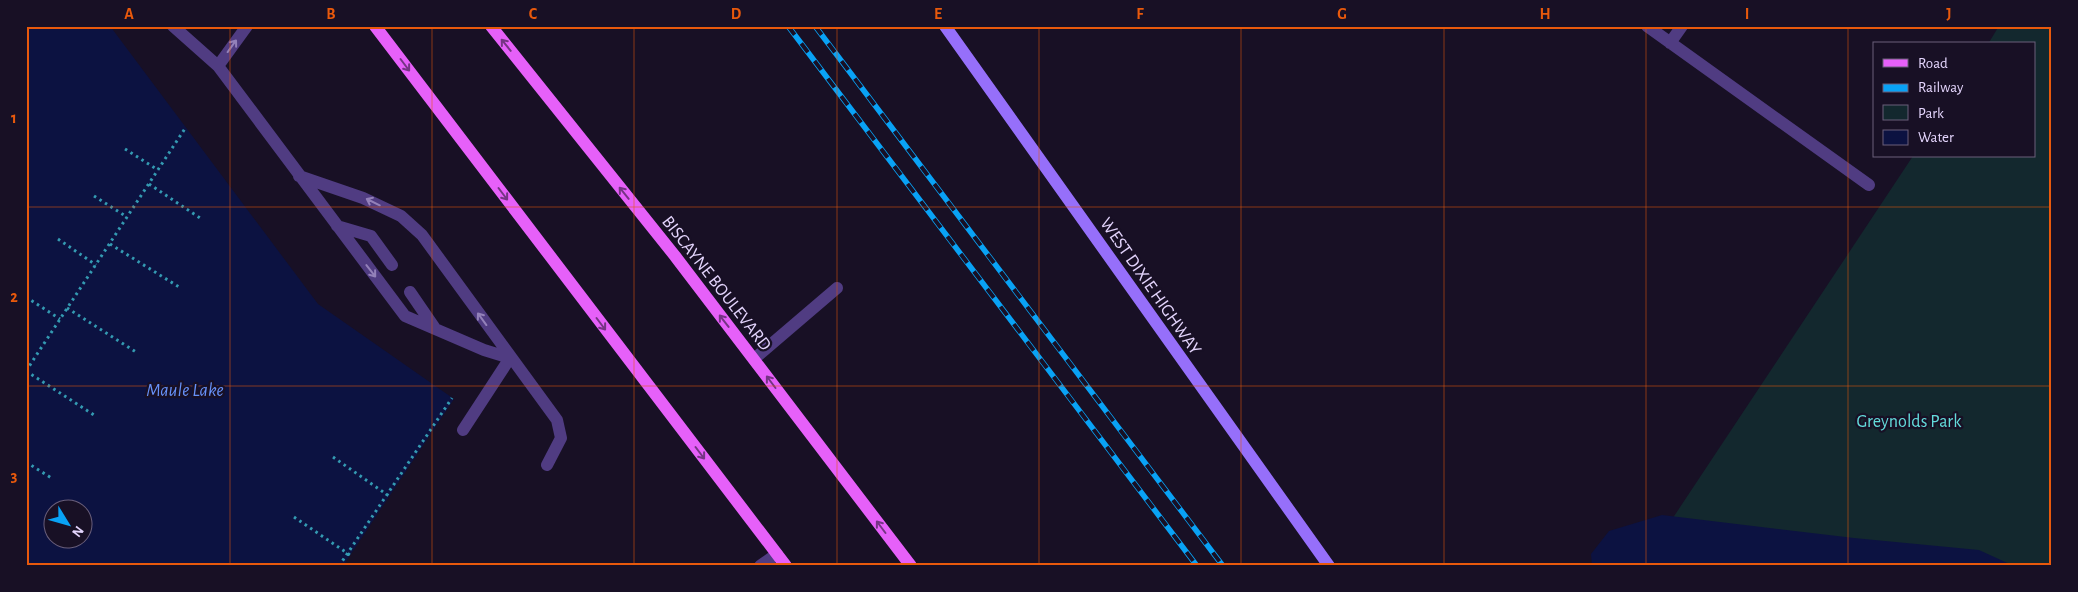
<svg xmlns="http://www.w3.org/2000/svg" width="2078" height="592" viewBox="0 0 2078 592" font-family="'Alegreya Sans',sans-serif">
<rect width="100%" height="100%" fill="#181025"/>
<path fill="#13282e" d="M1999,26H2052V566H1641L1913,156H2034V44H1988Z"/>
<path fill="#0c1241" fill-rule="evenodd" d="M26,26H110L318,304L454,399L343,566H26ZM52,510H82V540H52Z
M1662,515L1854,538L1979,550L2014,566H1592L1591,554L1609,531Z"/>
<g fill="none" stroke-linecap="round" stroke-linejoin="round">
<path stroke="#349ab2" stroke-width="3" stroke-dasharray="2.5 4" stroke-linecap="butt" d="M125,149L158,170
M149,184L203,220
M94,196L127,217
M58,239L96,265
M110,244L179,287
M26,297L60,319
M67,308L136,352
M26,371L186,127
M26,371L94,415
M333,457L389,496
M26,462L53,479
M294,517L350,555
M339,566L452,398"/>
<path stroke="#503c82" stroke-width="12" d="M173,26L218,66L405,316L484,350L510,358
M1647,26L1869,185
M1670,43L1682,26
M218,66L247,26
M299,176L363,198L401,216L422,235L557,420L561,438L547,465
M337,226L371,236L392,265
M410,292L434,327
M754,359L837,288
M463,430L510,358
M760,566L777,554"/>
<path stroke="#966ffa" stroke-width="12" d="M945,26L1329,566"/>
<path stroke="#e660f9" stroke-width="12" d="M375,26L786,566
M491,26L675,256L911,566"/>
<g stroke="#09a2f5" stroke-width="5.5">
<path id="rail" d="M788,26L1197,566
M815,26L1223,566"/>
</g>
<use href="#rail" stroke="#181025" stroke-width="4" stroke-dasharray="11" stroke-linecap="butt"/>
</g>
<defs><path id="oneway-shaft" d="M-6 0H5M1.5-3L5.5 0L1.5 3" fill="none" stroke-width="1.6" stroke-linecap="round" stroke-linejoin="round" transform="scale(1.25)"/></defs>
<g stroke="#753484">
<use href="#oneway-shaft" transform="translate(506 45) rotate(-129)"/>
<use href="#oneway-shaft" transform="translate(405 65) rotate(53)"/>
<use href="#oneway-shaft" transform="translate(624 193) rotate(-129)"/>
<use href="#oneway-shaft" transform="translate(503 194) rotate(53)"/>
<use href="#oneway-shaft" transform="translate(724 321) rotate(-128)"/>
<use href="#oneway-shaft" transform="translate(601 324) rotate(53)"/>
<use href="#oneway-shaft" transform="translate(771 382) rotate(-127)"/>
<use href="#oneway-shaft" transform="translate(700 453) rotate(53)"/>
<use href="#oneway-shaft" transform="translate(881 527) rotate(-127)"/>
</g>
<g stroke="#9381b9">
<use href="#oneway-shaft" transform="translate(232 46) rotate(-54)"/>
<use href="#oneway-shaft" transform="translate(373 202) rotate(-154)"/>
<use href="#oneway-shaft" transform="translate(371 271) rotate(52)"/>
<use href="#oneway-shaft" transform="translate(482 319) rotate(-126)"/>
</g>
<path fill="none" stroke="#e8590c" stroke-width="1" stroke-opacity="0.55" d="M230,26V566M432,26V566M634,26V566M837,26V566M1039,26V566M1241,26V566M1444,26V566M1646,26V566M1848,26V566M26,207H2052M26,386H2052"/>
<g text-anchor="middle" stroke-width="4.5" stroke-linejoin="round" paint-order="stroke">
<g font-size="18" fill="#e4d5fd" stroke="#181025">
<text transform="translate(717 283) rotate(52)" y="6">BISCAYNE BOULEVARD</text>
<text transform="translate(1151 286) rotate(55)" y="6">WEST DIXIE HIGHWAY</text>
</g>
<g font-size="18" fill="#63dbdb" stroke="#181025">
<text x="1909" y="427">Greynolds Park</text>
</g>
<g font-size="19" font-style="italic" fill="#6791f9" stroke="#181025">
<text x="185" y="396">Maule Lake</text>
</g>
</g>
<rect width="2078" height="592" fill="none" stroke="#181025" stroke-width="55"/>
<rect x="1873" y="42" width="162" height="115" fill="#181025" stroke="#6a5f7b"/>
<rect x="1883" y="59" width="25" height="8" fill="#e660f9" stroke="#6a5f7b"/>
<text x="1918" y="68" font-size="15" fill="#e4d5fd">Road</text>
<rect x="1883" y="84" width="25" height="8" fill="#09a2f5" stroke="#6a5f7b"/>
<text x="1918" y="92" font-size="15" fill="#e4d5fd">Railway</text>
<rect x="1883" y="105" width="25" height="15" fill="#13282e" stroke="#6a5f7b"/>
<text x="1918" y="118" font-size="15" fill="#e4d5fd">Park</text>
<rect x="1883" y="130" width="25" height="15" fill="#0c1241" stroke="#6a5f7b"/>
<text x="1918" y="142" font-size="15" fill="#e4d5fd">Water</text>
<g transform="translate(68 524) rotate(127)"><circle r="24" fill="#181025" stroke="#6a5f7b"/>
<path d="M0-4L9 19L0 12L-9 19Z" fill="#09a2f5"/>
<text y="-8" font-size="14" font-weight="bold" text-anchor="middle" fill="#e4d5fd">N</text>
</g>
<rect x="28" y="28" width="2022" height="536" fill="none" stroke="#e8590c" stroke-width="2"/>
<g font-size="16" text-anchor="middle" font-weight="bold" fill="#e8590c">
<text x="129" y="19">A</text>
<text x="331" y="19">B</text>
<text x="533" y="19">C</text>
<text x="736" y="19">D</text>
<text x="938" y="19">E</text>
<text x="1140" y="19">F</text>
<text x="1342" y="19">G</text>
<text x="1545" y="19">H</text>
<text x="1747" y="19">I</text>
<text x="1949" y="19">J</text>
<text x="14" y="123">1</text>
<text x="14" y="302">2</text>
<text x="14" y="481">3</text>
</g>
</svg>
